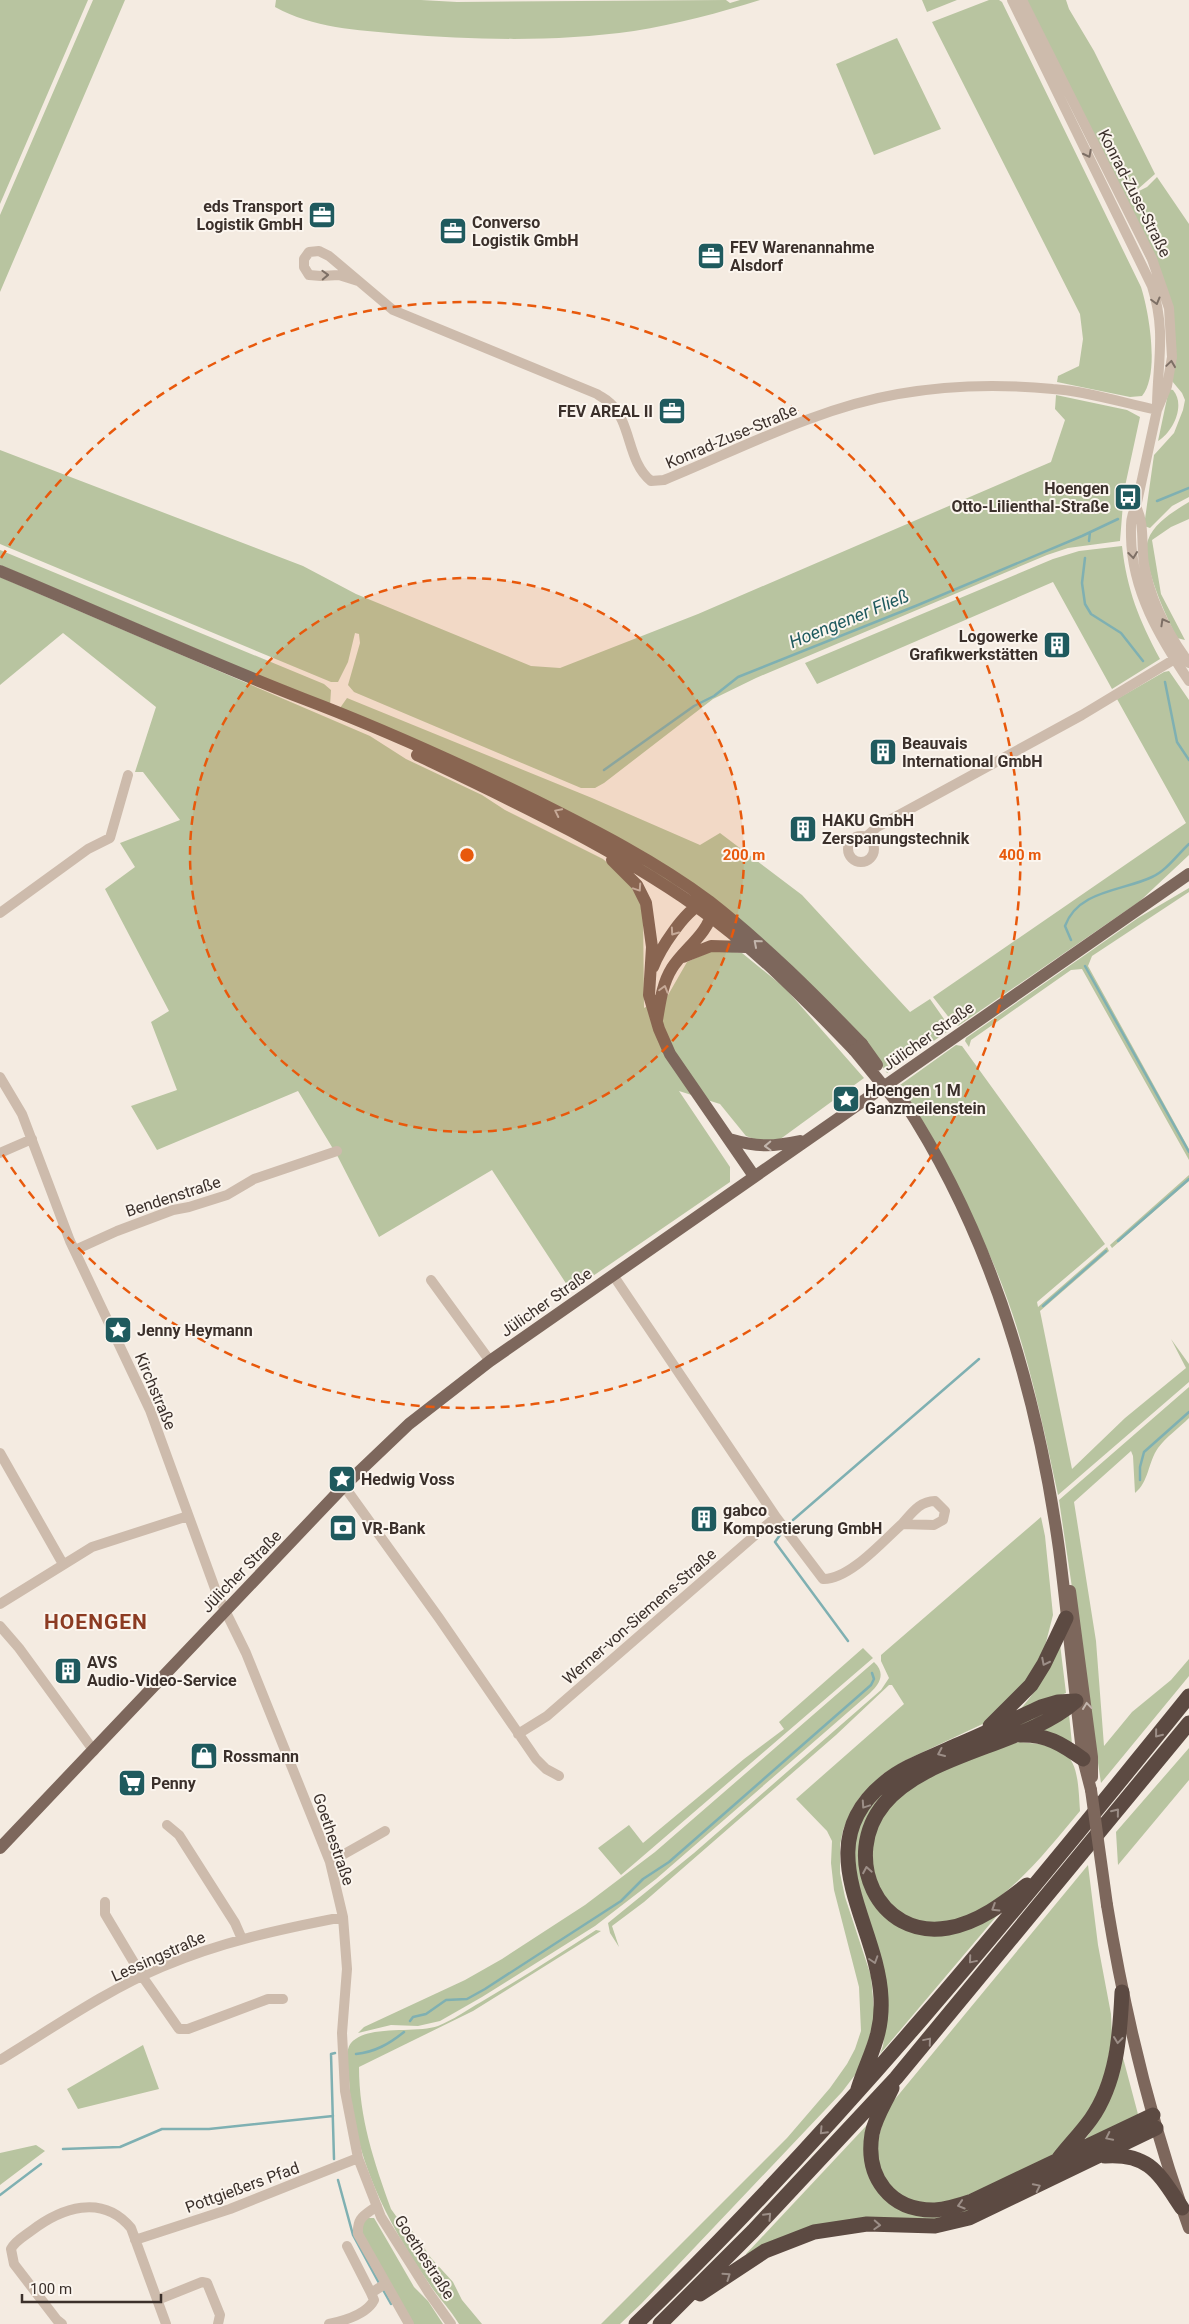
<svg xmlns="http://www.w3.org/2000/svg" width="1189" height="2324" viewBox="0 0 1189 2324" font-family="Roboto,sans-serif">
<rect width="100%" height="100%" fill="#f4ebe1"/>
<path fill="#b8c4a0" d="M0,0H88L0,204Z
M93,0H125L0,292V215Z
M276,0H421L457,2L726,0L730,3L740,0H760C719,13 677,24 634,31C557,42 477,40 400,34C357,30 313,28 275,7Z
M922,0H957L927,12Z
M989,0H999L1002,2L1141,287C1149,312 1160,374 1142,396L1130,397L1057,382L1058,376L1079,366L1083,339L1080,314L932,22Z
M1026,0H1066L1069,9L1094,51L1155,174L1138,189L1127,194L1129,196L1147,187L1157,177L1189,224V497L1172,506L1150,528L1144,526L1154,455L1174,433L1183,410L1185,400L1182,393L1172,381V313Z
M897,38L941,129L874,155L836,64Z
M1169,389L1173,390C1186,405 1173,432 1158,441Z
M1056,395L1127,410L1140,417L1124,491L1120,541L1068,548L1047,555L756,678L713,699L604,783L595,788H581L354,692L348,685L360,643L359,634L355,633L348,662L338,682H331L0,544V450L303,566L356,594L531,666L560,668L698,614L1051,462L1065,420L1055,409Z
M1189,502V519L1171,527L1152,540L1161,594L1185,640L1177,638C1167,618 1140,561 1148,540C1154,523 1174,511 1189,502Z
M1122,546C1127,590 1139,620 1160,659L1112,689L1053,582L817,684L805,663L1053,559L1079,551Z
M0,550L324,684L331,690L330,706L0,565Z
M0,577L370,736L406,759L482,795L505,810L603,859L627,880L643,906L644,1008L668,995L687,962L714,950L742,953L785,988L864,1078L779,1140L760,1141L746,1136L720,1104L679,1091L730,1167V1182L571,1291L492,1170L379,1237L338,1157L298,1091L157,1150L131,1106L177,1090L151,1022L169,1011L105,889L135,867L120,843L180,820L143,772H135L156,707L63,633L0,685Z
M1169,671L1189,700V855L1140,901L958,1026L954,1024L933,997L1186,823L1117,699L1164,672Z
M347,698L592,798L700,845L720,833L802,895L910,1012L930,999L951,1029L887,1073L868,1047L739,919L340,708Z
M1189,888V892L1092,956L1088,966L1189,1149V1160L1082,969L1071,970L971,1040L969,1047L965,1041L966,1038L1138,918Z
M956,1045L962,1046L1105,1244L1037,1302L1038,1307L1107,1247L1109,1251L1040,1311L1072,1469L1125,1418L1186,1368L1171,1339L1189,1364V1382L1058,1495C1040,1411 1022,1324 986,1247C966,1205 943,1166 922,1125C915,1112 905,1100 900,1085Z
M1189,1175V1181L1112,1248L1110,1245Z
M1189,1387V1418C1179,1428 1166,1437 1158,1448C1148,1462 1149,1482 1135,1493L1133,1456L1131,1451L1074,1502L1096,1641L1104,1746L1132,1712L1171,1680L1189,1659V1676L1101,1783L1059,1500Z
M1041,1517L1045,1536L1053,1615L1043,1654L1035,1672L989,1721L904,1761L883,1774L860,1797L852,1809L843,1830L840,1845V1873L845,1897L871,1976L875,2020L858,2071L842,2092L642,2303L620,2324H601L787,2138L830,2088L847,2064L855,2049L861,2031L859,1987L834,1890L831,1863L832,1841L827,1831L796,1799L904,1704L892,1685H889L836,1735L644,1902L612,1926L619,1947L610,1933L608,1923L694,1853L881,1690L889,1678L881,1661V1655Z
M1060,1644L1066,1693L1016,1714C1036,1693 1048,1671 1060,1644Z
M863,1648L873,1658L621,1875L598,1848L629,1825L643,1843L744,1759L784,1729L779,1722Z
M874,1662C886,1673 880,1684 870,1693L656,1879L595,1926L482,1997L440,2021L418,2026L391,2025L358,2033L364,2027L465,1980L502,1959L585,1905L655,1852Z
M1053,1707L1055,1711L890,1791L862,1873L915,1930L1001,1911L880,2054L883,2046L887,2014L852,1873L858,1823L888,1786Z
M1069,1714L1072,1744L1037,1731Z
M1019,1742C1076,1746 1077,1759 1080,1811C1054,1842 1029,1874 997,1899C991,1904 985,1910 979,1913C964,1921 928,1928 912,1920C875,1902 860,1857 881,1821C884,1815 888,1806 893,1802C920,1777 984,1751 1019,1742Z
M1189,1748V1780L1118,1865L1116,1832Z
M1088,1865L1098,1945L1111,2014L1112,2037L1102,2092L1061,2149L1048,2158L986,2190L935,2205L914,2203L891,2190L874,2155L886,2110Z
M596,1930L601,1931L473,2011L359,2067C359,2118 374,2162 391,2209L396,2216L414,2233L431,2258L453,2282L462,2300L482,2324H459C450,2309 437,2296 428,2282C386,2221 353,2155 349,2080C348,2070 344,2052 351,2043C367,2024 416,2034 438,2026C453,2020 467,2010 481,2002C520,1979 558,1955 596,1930Z
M143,2045L159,2089L78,2109L67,2089Z
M1122,2054L1139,2118L1079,2147C1107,2113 1111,2095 1122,2054Z
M867,2125C860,2176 867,2181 907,2211L994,2197L956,2217L939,2221L869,2220L748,2256L746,2254Z
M36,2145L45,2151L0,2185V2153Z
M368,2218H374L377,2223L414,2287L428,2301L443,2324H412L362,2234L363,2222Z"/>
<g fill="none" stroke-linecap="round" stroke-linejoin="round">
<path stroke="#7fb0b2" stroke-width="2.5" d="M1157,501L1189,488
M1089,541L1090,532
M1085,558L1082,583L1085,604L1091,614L1121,633L1143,661
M1165,682L1177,742L1189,760
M604,770L694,706L714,696L738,677L918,605L1082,536L1118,519
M1071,940L1065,926C1078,890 1123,891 1152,877C1166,871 1177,855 1189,844
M1085,966L1189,1152
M1118,1241L1189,1179
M1043,1306L1106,1251
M1140,1480V1467L1144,1452L1189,1412
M793,1520L979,1359
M780,1535L775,1542L848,1641
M410,2021L413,2017L426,2014L446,2000L467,1999L485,1989L621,1901L643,1879L669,1862L871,1685L874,1679L872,1673
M356,2054C375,2052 389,2044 404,2032
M63,2149L120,2147L162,2129H209L333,2116
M334,2159L331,2054L335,2053
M338,2180L353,2235L379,2283
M0,2195L41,2164
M382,2288L391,2304"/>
<path stroke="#cdbbac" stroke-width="10" d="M1012,0L1152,286C1166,331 1158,359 1157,404
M1022,0L1152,259L1169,308L1172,357L1167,386L1157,410L1136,507C1130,517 1131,526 1131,537C1132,591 1160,638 1189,681
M358,281L339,275L321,276L309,275L304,267V259L309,252L319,251L329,256L393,310L597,394C601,397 606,399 610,403C632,423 627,462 651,481L664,480C740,449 817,408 898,394C949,385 1002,384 1053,389C1086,391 1124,403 1157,410
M1136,507C1145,523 1141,546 1144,564C1150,600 1168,634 1189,663
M848 849a13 13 0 1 1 26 0a13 13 0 1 1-26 0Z
M866,837L877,827L1082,715L1183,654
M0,913L88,849L110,838L128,775
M0,1077L22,1114L70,1241L150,1410L217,1594L246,1653L330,1862L343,1917L347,1969L342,2033L345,2091L358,2158L381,2217L429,2293L451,2324
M0,1153L32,1139
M75,1250L117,1231L173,1210L189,1207L227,1195L254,1179L337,1151
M613,1275L776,1517L823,1579C849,1580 883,1541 902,1524L934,1525L943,1520L945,1511L935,1501C920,1501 912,1513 902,1524
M431,1280L490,1361
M0,1453L63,1564
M344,1486L439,1618L536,1759L546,1769L559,1776
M0,1604L92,1547L188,1516
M0,1626L19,1648L94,1751
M518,1734L547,1716L776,1517
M167,1825L179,1835L235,1923L242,1939
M330,1862L385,1831
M105,1902V1914L142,1976L179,2029H188L268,1999H283
M0,2060C53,2028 105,1991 162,1967C220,1942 281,1929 343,1917
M377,2206C364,2216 357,2217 358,2234L409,2324
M135,2240L230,2209L358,2158
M347,2246L371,2293
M157,2300L202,2282L207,2283L220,2315L218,2324
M62,2324L57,2320L14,2264L11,2249C15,2241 23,2237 31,2231C61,2208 102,2193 131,2228L166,2324
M329,2324C343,2321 367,2314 374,2300L371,2293L385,2284"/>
<path stroke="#7d675c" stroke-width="12" d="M0,571C101,613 201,659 304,699C383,729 460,764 536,801C596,831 655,861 709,901C764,944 814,994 862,1044
M417,755C513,801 610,846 697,907C755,948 805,999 854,1050
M612,860L637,885L646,903L652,947L649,995L659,1029L670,1054L754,1176
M683,957L711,946L746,947
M653,967C660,949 684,912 701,904
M657,1020C660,1003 662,984 672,968C683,950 709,933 712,911
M904,1102C991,1235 1037,1392 1059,1549C1068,1618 1074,1689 1083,1759L1091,1790
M729,1139C757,1147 772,1147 800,1141
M1070,1591L1092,1757V1777
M0,1848L344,1486L409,1424L490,1361L1189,874
M1107,1905C1125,2015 1151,2123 1189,2228"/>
<path stroke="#5c4a42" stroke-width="15" d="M990,1726L1031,1685L1044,1664L1066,1618
M1020,1735C1046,1734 1062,1744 1083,1759
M1027,1885C1004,1903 978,1923 948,1928C877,1940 841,1856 884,1804C927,1752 1025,1746 1076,1701
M892,2088C885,2103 875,2118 872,2134C865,2177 890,2211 935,2210C948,2209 960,2205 972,2201L1153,2115
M858,2089C869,2055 883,2036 881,1998C878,1923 806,1847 884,1783C904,1766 932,1757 955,1746C984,1734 1013,1720 1041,1707L1058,1702L1076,1701
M1105,2156C1150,2153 1159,2174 1182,2208
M1059,2158C1069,2145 1081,2133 1091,2119C1117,2082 1120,2035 1122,1992
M700,2294L765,2251L814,2232L867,2224L935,2226L969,2218L1156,2128
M636,2324C837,2129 1014,1913 1189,1696
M660,2324L753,2231L896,2078L1189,1723"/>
<path stroke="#7d675c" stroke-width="12" d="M862,1044L877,1065
M854,1050L899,1105
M1091,1790L1107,1905"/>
</g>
<defs><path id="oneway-chevron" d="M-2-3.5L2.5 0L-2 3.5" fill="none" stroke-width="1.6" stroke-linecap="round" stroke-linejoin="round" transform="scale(1.25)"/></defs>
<g stroke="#7d6f65">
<use href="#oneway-chevron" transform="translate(1088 154) rotate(63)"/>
<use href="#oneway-chevron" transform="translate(325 275) rotate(-2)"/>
<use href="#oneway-chevron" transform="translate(1156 301) rotate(75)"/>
<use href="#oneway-chevron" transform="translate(1171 364) rotate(-82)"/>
<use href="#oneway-chevron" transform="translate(1133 555) rotate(83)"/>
<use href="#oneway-chevron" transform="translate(1164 622) rotate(-119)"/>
</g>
<g stroke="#c2b5ac">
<use href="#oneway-chevron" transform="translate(558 812) rotate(-154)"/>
<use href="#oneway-chevron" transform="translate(638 888) rotate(56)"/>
<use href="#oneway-chevron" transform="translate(674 932) rotate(125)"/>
<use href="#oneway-chevron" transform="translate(757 943) rotate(-139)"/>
<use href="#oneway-chevron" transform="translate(664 989) rotate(-74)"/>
<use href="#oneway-chevron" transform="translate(768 1146) rotate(178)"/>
<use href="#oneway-chevron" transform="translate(1087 1706) rotate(-97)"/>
</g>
<g stroke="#9c8e87">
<use href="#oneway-chevron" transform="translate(1045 1662) rotate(117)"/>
<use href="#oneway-chevron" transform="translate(1158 1734) rotate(129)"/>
<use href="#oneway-chevron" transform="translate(941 1753) rotate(156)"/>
<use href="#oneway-chevron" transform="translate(865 1805) rotate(124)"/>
<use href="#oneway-chevron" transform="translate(1116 1812) rotate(-51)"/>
<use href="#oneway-chevron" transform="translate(867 1870) rotate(-100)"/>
<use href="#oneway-chevron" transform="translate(995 1908) rotate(148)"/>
<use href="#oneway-chevron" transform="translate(874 1960) rotate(72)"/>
<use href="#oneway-chevron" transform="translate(972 1960) rotate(130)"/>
<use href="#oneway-chevron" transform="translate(1118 2040) rotate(97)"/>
<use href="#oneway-chevron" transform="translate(928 2041) rotate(-50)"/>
<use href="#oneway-chevron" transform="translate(823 2131) rotate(133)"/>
<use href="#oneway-chevron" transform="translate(1109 2137) rotate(154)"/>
<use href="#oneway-chevron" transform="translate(1037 2187) rotate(-26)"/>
<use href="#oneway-chevron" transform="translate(961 2205) rotate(163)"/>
<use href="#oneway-chevron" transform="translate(768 2216) rotate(-47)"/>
<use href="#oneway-chevron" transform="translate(877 2225) rotate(3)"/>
<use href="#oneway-chevron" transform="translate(727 2276) rotate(-35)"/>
</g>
<circle cx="467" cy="855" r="277" fill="#e8590c" fill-opacity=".12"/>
<g fill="none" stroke="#e8590c" stroke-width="2.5" stroke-dasharray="9 6">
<circle cx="467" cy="855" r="277"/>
<path d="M1 558A553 553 0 1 1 1 1152"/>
</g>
<defs>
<g id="office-square" transform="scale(1.4375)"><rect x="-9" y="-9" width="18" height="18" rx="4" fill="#1f5a5e" stroke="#fbf5ee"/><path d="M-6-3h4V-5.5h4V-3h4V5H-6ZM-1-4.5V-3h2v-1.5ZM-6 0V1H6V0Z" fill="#fff"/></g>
<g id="bus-square" transform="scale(1.4375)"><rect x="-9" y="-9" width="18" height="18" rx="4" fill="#1f5a5e" stroke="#fbf5ee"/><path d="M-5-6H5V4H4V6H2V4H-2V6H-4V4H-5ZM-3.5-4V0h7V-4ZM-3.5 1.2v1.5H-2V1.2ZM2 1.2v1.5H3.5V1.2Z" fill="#fff"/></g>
<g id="building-square" transform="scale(1.4375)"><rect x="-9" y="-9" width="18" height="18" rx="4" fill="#1f5a5e" stroke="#fbf5ee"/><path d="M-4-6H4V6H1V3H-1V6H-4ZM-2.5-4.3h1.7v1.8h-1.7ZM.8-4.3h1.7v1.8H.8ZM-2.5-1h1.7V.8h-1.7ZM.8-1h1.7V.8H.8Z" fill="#fff"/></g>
<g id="sight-square" transform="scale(1.4375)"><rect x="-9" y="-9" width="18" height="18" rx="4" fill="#1f5a5e" stroke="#fbf5ee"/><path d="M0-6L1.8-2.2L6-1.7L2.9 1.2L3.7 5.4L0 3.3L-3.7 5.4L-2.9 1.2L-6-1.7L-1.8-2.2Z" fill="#fff"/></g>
<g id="bank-square" transform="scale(1.4375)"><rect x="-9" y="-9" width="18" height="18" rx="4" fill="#1f5a5e" stroke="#fbf5ee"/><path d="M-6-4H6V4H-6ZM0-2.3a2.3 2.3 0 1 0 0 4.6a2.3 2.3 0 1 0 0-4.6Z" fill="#fff"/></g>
<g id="shop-square" transform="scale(1.4375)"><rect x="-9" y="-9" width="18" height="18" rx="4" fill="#1f5a5e" stroke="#fbf5ee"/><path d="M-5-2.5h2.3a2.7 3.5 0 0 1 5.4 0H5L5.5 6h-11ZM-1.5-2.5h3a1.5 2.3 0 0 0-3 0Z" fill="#fff"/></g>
<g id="supermarket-square" transform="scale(1.4375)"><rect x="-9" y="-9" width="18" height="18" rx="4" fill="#1f5a5e" stroke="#fbf5ee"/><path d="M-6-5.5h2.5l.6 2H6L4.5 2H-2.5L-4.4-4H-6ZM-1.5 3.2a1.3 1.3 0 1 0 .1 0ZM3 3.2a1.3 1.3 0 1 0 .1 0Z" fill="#fff"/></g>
</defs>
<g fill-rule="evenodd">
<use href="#office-square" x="322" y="215"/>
<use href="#office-square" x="453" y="231"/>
<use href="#office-square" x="711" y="256"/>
<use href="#office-square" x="672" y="411"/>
<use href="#bus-square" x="1128" y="497"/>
<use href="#building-square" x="1057" y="645"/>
<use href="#building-square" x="883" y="752"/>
<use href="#building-square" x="803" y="829"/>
<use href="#sight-square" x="846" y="1099"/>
<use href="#sight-square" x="118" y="1330"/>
<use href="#sight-square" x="342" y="1479"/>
<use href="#building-square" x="704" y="1519"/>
<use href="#bank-square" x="343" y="1528"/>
<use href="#building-square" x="68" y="1671"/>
<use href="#shop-square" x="204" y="1756"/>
<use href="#supermarket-square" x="132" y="1783"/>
</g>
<g text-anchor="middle" stroke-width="4" stroke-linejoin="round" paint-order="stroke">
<g font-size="16" fill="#3b302b" stroke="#fbf5ee">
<text transform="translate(1135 193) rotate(63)" y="6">Konrad-Zuse-Straße</text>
<text transform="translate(731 436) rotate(-23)" y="6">Konrad-Zuse-Straße</text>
<text transform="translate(928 1036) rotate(-35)" y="6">Jülicher Straße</text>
<text transform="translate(173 1196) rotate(-18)" y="6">Bendenstraße</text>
<text transform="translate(546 1302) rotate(-35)" y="6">Jülicher Straße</text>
<text transform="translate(156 1391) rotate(67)" y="6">Kirchstraße</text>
<text transform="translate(241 1571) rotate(-46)" y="6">Jülicher Straße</text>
<text transform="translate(639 1616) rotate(-41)" y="6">Werner-von-Siemens-Straße</text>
<text transform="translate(334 1839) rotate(71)" y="6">Goethestraße</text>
<text transform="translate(158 1956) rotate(-24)" y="6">Lessingstraße</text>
<text transform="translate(242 2187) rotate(-20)" y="6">Pottgießers Pfad</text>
<text transform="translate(425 2257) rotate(57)" y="6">Goethestraße</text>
</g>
<g font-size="16" font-weight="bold" fill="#3b302b" stroke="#fbf5ee" text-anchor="start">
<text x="303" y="212" text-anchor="end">eds Transport<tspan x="303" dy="18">Logistik GmbH</tspan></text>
<text x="472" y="228">Converso<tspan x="472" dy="18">Logistik GmbH</tspan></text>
<text x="730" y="253">FEV Warenannahme<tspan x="730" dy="18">Alsdorf</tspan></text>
<text x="653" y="417" text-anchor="end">FEV AREAL II</text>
<text x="1109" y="494" text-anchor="end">Hoengen<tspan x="1109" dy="18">Otto-Lilienthal-Straße</tspan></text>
<text x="1038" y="642" text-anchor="end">Logowerke<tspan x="1038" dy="18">Grafikwerkstätten</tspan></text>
<text x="902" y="749">Beauvais<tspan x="902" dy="18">International GmbH</tspan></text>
<text x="822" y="826">HAKU GmbH<tspan x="822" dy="18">Zerspanungstechnik</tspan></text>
<text x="865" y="1096">Hoengen 1 M<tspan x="865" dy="18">Ganzmeilenstein</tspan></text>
<text x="137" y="1336">Jenny Heymann</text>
<text x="361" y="1485">Hedwig Voss</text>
<text x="723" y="1516">gabco<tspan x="723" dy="18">Kompostierung GmbH</tspan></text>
<text x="362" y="1534">VR-Bank</text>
<text x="87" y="1668">AVS<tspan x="87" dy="18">Audio-Video-Service</tspan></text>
<text x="223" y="1762">Rossmann</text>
<text x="151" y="1789">Penny</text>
</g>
<g font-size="18" font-style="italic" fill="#1f5a5e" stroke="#fbf5ee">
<text transform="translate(849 619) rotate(-22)" y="6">Hoengener Fließ</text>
</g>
<g font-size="21" font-weight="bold" letter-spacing="1" fill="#8c3b22" stroke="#fbf5ee">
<text x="96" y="1629">HOENGEN</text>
</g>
</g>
<circle cx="467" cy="855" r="8" fill="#e8590c" stroke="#fbf5ee" stroke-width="2.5"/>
<g font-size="15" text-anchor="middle" font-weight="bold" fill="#e8590c" stroke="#fbf5ee" stroke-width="4" stroke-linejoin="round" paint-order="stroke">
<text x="744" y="860">200 m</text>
<text x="1020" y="860">400 m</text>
</g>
<path d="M22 2294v8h139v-8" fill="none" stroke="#3b302b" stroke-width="2.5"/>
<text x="30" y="2294" font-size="15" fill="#3b302b" stroke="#fbf5ee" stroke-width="4" paint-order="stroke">100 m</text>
</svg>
